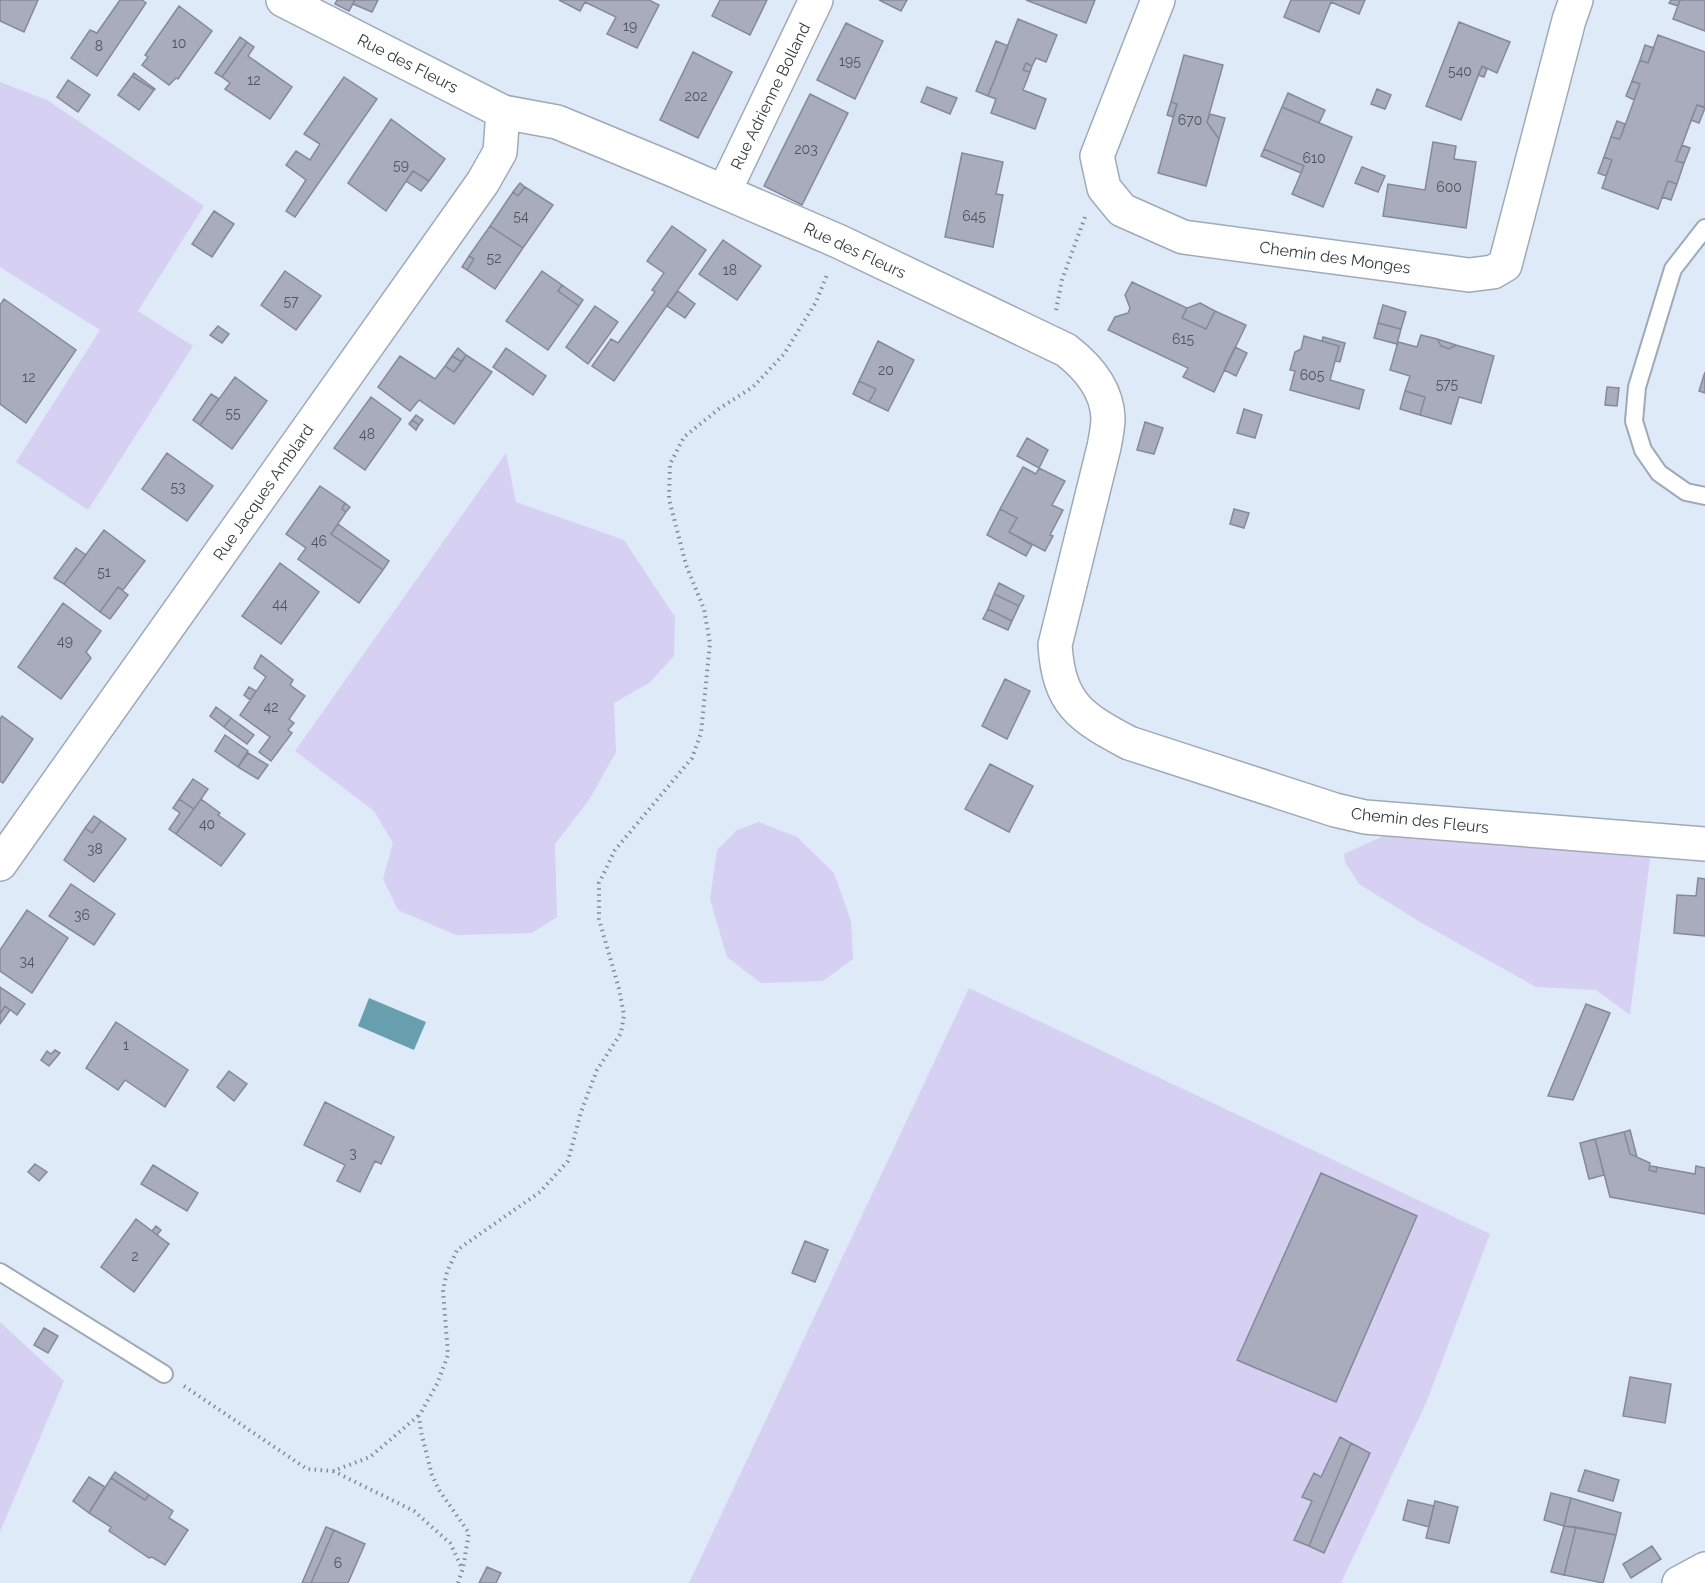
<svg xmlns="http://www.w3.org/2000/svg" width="1705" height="1583" viewBox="0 0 1705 1583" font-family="Raleway,sans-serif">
<rect width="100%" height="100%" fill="#dfeaf9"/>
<path fill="#d6d0f3" d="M0,82L47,100L204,206L138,311L193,346L88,510L16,462L100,330L0,267Z
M506,453L516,502L624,540L675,617L674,656L649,683L614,703L616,752L589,800L555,844L557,917L532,933L456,935L398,910L383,879L393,843L374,811L295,751Z
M759,822L797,837L834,873L851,921L853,959L823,981L761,983L727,957L710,899L717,850L737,830Z
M1390,833L1651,851L1630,1015L1596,990L1536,987L1420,922L1359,884L1345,862L1344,854Z
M969,988L1490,1234L1427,1401L1341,1583H689Z
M0,1322L64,1381L0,1532Z"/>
<path fill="#679faf" d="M369,998L426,1022L414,1050L358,1026Z"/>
<path fill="#a8acbd" stroke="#858999" stroke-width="1.5" d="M0,0H38L24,32L0,21Z
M120,0H142L146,3L97,76L71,58L90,30L97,33Z
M337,0H355L349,11L335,4Z
M355,0H378L372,12L353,4Z
M559,0H649L659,5L637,48L607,34L616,17L585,2L580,11Z
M720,0H767L750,35L712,16Z
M879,0H907L901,11Z
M1026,0H1095L1086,23Z
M1291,0H1365L1359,14L1331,2L1319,32L1284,17Z
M1671,0H1680L1678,6L1669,3Z
M1680,0H1705V31L1673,19Z
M179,6L212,31L178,79L176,78L169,85L142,65L148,57L145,55Z
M1018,19L1057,35L1046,62L1036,58L1032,66L1026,63L1023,70L1030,72L1023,90L1046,99L1035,129L991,113L996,99L988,96Z
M1459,22L1510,42L1497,73L1482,66L1461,120L1426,106Z
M846,23L883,41L855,99L817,80Z
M1658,35L1705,52V107L1697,105L1676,161L1684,163L1677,184L1668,181L1658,209L1602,188L1612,160L1604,157L1611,137L1620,139L1640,84L1632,81L1640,60L1648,63Z
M240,37L247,42L222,77L215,73Z
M996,41L1008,46L988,96L976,91Z
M247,42L254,47L248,56L292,87L270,119L225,89L230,83L222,77Z
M1645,45L1654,48L1648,63L1640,60Z
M693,52L732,72L698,138L660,120Z
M1184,55L1223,65L1207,122L1219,139L1206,186L1158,173L1177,104L1171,102Z
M1026,63L1032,66L1030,72L1023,70Z
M1482,66L1487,69L1484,77L1478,75Z
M134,73L155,89L154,90L132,76Z
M132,76L154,90L139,110L118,95Z
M344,77L377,99L295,217L286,211L306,180L286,165L296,151L310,160L320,144L304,134Z
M68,80L90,95L78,112L57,97Z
M1632,81L1640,84L1634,100L1626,96Z
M927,87L957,98L950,114L921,102Z
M1377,89L1391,95L1385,109L1371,104Z
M1288,93L1325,110L1319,123L1282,107Z
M810,94L848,113L802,205L764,186Z
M1171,102L1177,104L1173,117L1167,115Z
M1697,105L1705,108L1699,123L1691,120Z
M1282,107L1352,137L1323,207L1292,194L1304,166L1264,149Z
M1210,114L1225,118L1219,139L1207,122Z
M391,119L445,159L429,181L413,171L386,211L348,183Z
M1617,121L1625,124L1620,139L1611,137Z
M1433,142L1456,146L1454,159L1476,162L1466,228L1383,216L1388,184L1425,190Z
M1682,145L1690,148L1684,163L1676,161Z
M1264,149L1304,166L1301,173L1261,156Z
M962,153L1003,162L996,194L1003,195L993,247L945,237Z
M1604,157L1612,160L1606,176L1598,173Z
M1362,167L1385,176L1378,192L1355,183Z
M413,171L429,181L421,191L406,181Z
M1668,181L1677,184L1671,200L1662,197Z
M520,183L525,187L518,196L513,192Z
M525,187L553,205L523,248L490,226L513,192L518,196Z
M214,211L234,224L212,257L192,244Z
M490,226L523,248L495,289L467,270L474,259L469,256Z
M672,226L706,250L614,381L592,366L611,339L618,343L655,292L652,290L664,273L647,261Z
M723,240L761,266L737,300L699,274Z
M469,256L474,259L467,270L462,267Z
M285,271L321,296L296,330L261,305Z
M542,271L562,285L558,291L579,306L548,350L506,321Z
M1132,282L1187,308L1182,318L1206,329L1215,311L1246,325L1214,392L1183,377L1188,368L1108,330L1115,317L1128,313L1130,308L1125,295Z
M562,285L583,300L579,306L558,291Z
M678,291L695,304L685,318L667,306Z
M4,299L76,350L26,423L0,404V305Z
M1200,303L1215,311L1206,329L1182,318L1187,308Z
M1383,305L1406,312L1401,329L1378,323Z
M595,306L618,322L588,364L566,347Z
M1378,323L1401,329L1397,344L1374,338Z
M218,326L229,334L222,343L210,335Z
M1421,335L1437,339L1441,346L1449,349L1456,345L1494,356L1481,403L1459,397L1451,424L1420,415L1425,397L1405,391L1410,376L1390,370L1398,342L1417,347Z
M1304,336L1339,346L1330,380L1364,390L1359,409L1290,390L1295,371L1290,370L1295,352L1301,349Z
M1323,337L1345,343L1340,362L1335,361L1339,346L1322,341Z
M1437,339L1456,345L1449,349L1441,346Z
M878,341L914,360L888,411L869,402L876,389L859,381Z
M1235,347L1247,353L1236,376L1224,370Z
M458,348L466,355L462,362L452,356Z
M506,348L546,376L533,395L493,367Z
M466,355L492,372L454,424L419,400L410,411L378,387L400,356L435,379L445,366L454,372Z
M452,356L462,362L454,372L445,366Z
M1705,372V393L1699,391Z
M235,377L267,401L232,449L200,425Z
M859,381L876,389L869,402L853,394Z
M1607,387L1619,388L1617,406L1605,405Z
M1405,391L1425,397L1420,415L1400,409Z
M211,394L219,399L200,425L193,420Z
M371,397L401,419L365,470L334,448Z
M1244,409L1262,415L1255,438L1237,433Z
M416,415L423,420L419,425L412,420Z
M412,420L419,425L416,430L409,424Z
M1145,422L1163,428L1154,454L1137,450Z
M1027,438L1048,450L1039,468L1017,456Z
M167,453L213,486L187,521L142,489Z
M1023,467L1036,474L1039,468L1065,481L1052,505L1063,510L1050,535L1053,536L1045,551L1009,532L1017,518L1000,509Z
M320,486L345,503L342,509L346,512L331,534L383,570L359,603L298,559L306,548L286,534Z
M345,503L350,507L346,512L342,509Z
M1000,509L1017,518L1009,532L1032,545L1026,556L987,535Z
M1234,509L1249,513L1244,528L1230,524Z
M338,524L389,561L383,570L331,534Z
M104,530L145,561L123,590L118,587L100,612L64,584Z
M76,548L86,555L64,584L54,578Z
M280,563L319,592L281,644L242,616Z
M999,583L1024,596L1019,606L994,594Z
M118,587L128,595L110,619L100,612Z
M994,594L1019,606L1012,621L988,609Z
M63,603L101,631L86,652L91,658L61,699L18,667Z
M988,609L1012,621L1008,630L983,619Z
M261,655L293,680L290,685L305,696L289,719L294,723L288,730L292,733L271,761L259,752L270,737L240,715L266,677L254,668Z
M1005,679L1030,691L1007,739L982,726Z
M249,687L256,691L250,700L244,695Z
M216,707L231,718L224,727L210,716Z
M2,716L33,739L3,783L0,781V719Z
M231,718L254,735L247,744L224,727Z
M225,735L248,751L238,767L215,751Z
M248,753L268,765L258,779L238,767Z
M990,764L1033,786L1009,832L965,809Z
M193,779L208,789L194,809L179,799Z
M179,799L194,809L176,834L169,829L180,813L173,808Z
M201,799L220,813L218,815L245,834L221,866L176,834Z
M94,816L101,821L92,833L85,828Z
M101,821L126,839L94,882L64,860L85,828L92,833Z
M1698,878L1705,879V936L1674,933L1677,895L1696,896Z
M71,884L115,914L94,945L49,916Z
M27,910L68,938L32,993L0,971V950Z
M0,987L25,1004L17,1015L5,1006L0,1014Z
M1586,1004L1610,1013L1573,1100L1548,1096Z
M5,1006L10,1010L0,1024V1014Z
M116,1022L188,1070L165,1107L125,1080L118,1090L86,1068Z
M55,1050L60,1053L49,1066L41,1060L47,1051L51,1054Z
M229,1071L247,1084L234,1101L217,1087Z
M325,1102L394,1137L381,1164L375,1161L360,1192L337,1181L345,1165L304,1145Z
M1630,1130L1637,1157L1630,1154L1624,1132Z
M1624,1132L1630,1154L1650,1163L1649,1170L1656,1172L1657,1167L1695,1174L1696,1166L1705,1168V1214L1610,1197L1595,1139Z
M1595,1139L1604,1175L1589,1179L1580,1143Z
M35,1164L47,1172L39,1181L28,1172Z
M153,1165L198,1193L187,1211L141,1184Z
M1650,1166L1657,1167L1656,1172L1649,1170Z
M1321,1173L1417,1216L1336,1402L1237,1360Z
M136,1219L169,1244L134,1292L101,1267Z
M156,1226L161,1230L157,1235L152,1231Z
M805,1241L828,1250L815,1282L792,1273Z
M44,1328L58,1336L48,1353L34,1345Z
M1630,1377L1671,1384L1665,1423L1623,1416Z
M1340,1437L1351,1443L1309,1546L1294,1540L1312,1501L1302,1497L1314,1473L1321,1477Z
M1351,1443L1370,1453L1324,1553L1309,1546Z
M1585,1470L1619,1480L1613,1501L1578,1491Z
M115,1472L149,1495L145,1500L111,1478Z
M89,1477L105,1487L89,1513L73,1501Z
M111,1478L145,1500L149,1495L173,1511L169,1518L188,1530L165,1565L152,1557L149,1558L109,1531L111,1527L89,1513Z
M1551,1493L1571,1498L1564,1526L1544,1520Z
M1571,1498L1621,1513L1616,1535L1564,1526Z
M1408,1500L1434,1506L1429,1527L1403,1520Z
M1435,1501L1458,1507L1449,1543L1426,1538Z
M1564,1526L1576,1527L1564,1575L1551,1572Z
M326,1527L334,1530L311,1583H302Z
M1576,1527L1616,1535L1603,1583L1564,1575Z
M334,1530L365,1544L348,1583H311Z
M1652,1546L1661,1559L1631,1578L1623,1564Z
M487,1567L501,1573L496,1583H479Z"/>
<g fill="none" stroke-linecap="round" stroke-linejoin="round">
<g stroke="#9faab8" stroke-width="20">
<path id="service" d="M1705,228L1673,269L1637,387L1634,421L1643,450L1659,473L1686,492L1705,496
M0,1272L164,1374"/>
</g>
<g stroke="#9faab8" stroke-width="36">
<path id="minor" d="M283,0L503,112L557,122L671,169L840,242L1066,350C1088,367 1107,389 1108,418C1108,427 1106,437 1104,447L1055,645C1059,704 1080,717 1129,743L1335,810L1365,817L1705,844
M1158,0L1097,156L1104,188L1122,210L1183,237L1469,275L1493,272L1505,265L1569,20L1576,0
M724,192L816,0
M0,864L483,182L500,152L503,112
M1679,1583L1705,1569"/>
</g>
<path stroke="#838b94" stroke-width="4" stroke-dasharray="1.5 4.5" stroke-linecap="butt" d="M1056,310L1062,280L1085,217
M184,1386L307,1469L333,1471L370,1457L418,1416
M333,1471L414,1511L450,1543L462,1568
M458,1583L463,1568L469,1533L439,1490L432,1475L421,1432L419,1416L437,1384L448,1355L443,1290L447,1272L457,1250L540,1192L568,1161L581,1112L597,1070L621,1033L624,1015L619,989L599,919V883L615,850L692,758L701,733L710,643L704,609L686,565L669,499L670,464L684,437L720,408L753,387L784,354L816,302L828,272"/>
<use href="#service" stroke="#fff" stroke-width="16"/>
<use href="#minor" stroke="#fff" stroke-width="33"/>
</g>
<g text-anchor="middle" stroke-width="5" stroke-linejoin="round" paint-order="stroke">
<g font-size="14" fill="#50555d">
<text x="630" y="31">19</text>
<text x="179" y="48">10</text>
<text x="99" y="51">8</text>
<text x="850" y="66">195</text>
<text x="1460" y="76">540</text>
<text x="254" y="85">12</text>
<text x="696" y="101">202</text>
<text x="1190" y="125">670</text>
<text x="806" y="154">203</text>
<text x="1314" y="163">610</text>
<text x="401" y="170">59</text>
<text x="1449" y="192">600</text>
<text x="521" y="221">54</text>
<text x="974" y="221">645</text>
<text x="494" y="263">52</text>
<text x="730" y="275">18</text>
<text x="291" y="306">57</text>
<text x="1183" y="344">615</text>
<text x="886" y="375">20</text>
<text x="1312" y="380">605</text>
<text x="29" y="382">12</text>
<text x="1447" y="389">575</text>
<text x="233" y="418">55</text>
<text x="367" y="439">48</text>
<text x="178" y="492">53</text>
<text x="319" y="546">46</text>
<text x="104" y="577">51</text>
<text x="280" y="609">44</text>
<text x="65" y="646">49</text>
<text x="271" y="712">42</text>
<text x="207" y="829">40</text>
<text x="95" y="854">38</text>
<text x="82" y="920">36</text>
<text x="27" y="966">34</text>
<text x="126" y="1050">1</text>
<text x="353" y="1158">3</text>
<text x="135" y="1261">2</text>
<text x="338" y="1568">6</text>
</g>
<g font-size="16" fill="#33383d" stroke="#fff">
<text transform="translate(408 63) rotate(27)" y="6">Rue des Fleurs</text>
<text transform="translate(770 96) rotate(-64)" y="6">Rue Adrienne Bolland</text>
<text transform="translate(855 250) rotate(25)" y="6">Rue des Fleurs</text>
<text transform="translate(1335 257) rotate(8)" y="6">Chemin des Monges</text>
<text transform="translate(263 492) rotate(-55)" y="6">Rue Jacques Amblard</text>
<text transform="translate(1420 820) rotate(6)" y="6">Chemin des Fleurs</text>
</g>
</g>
</svg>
